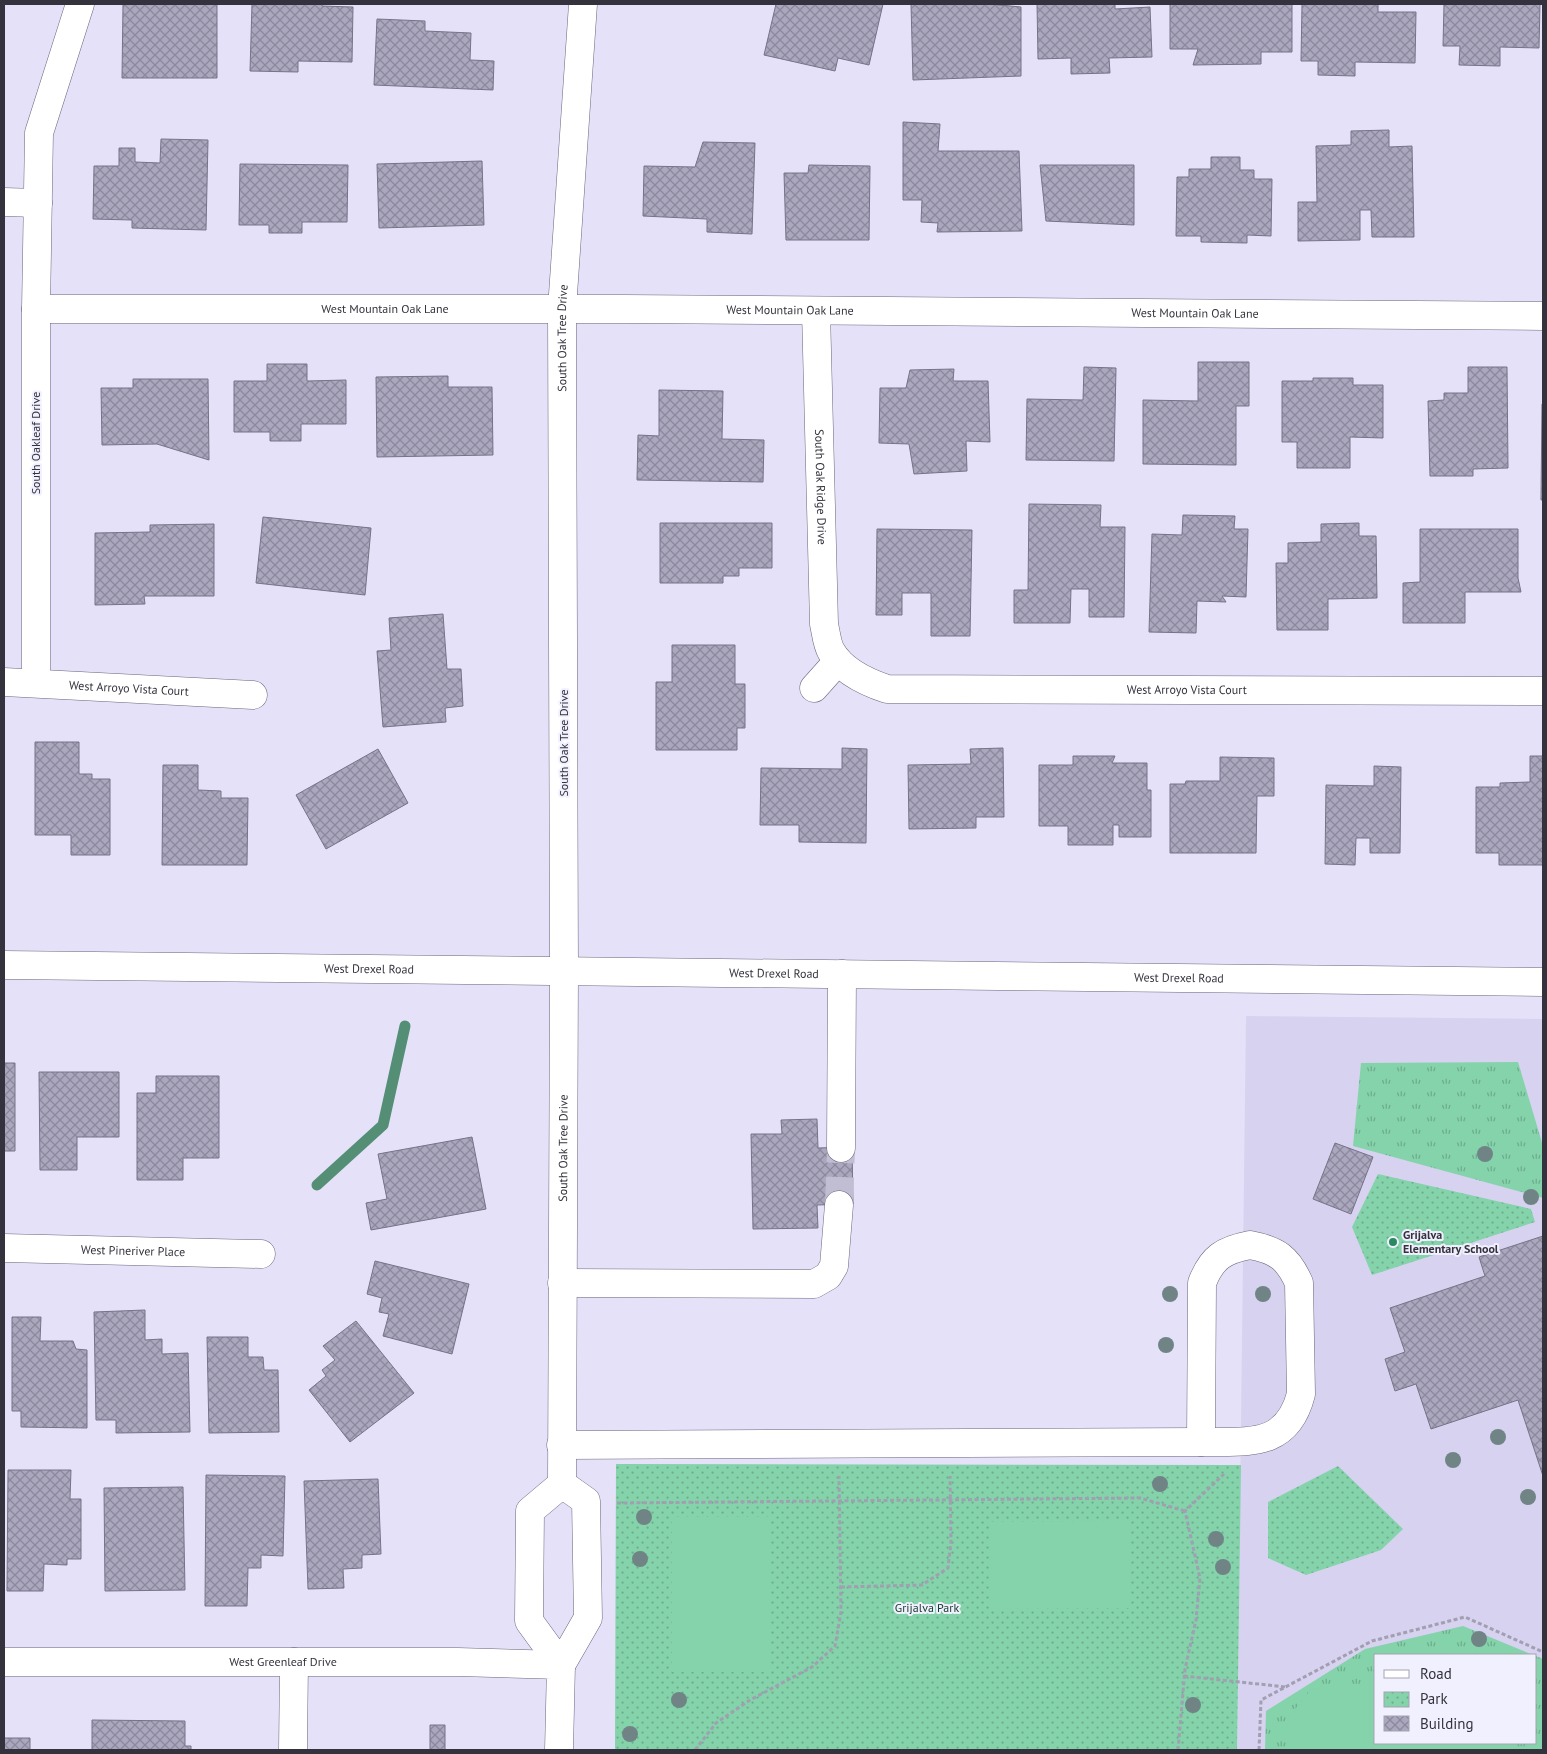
<svg xmlns="http://www.w3.org/2000/svg" width="1547" height="1754" viewBox="0 0 1547 1754" font-family="'PT Sans',sans-serif">
<defs>
<pattern id="grass-tufts" width="24" height="20" patternUnits="userSpaceOnUse" patternTransform="scale(1.25)"><rect width="24" height="20" fill="#84d3ab"/><path d="M3 7l-1-3M5 7V3M7 7l1-3M15 17l-1-3M17 17v-4M19 17l1-3" fill="none" stroke="#6dac8c"/></pattern>
<pattern id="park-dots" width="8" height="8" patternUnits="userSpaceOnUse" patternTransform="scale(1.25)"><rect width="8" height="8" fill="#84d3ab"/><path d="M2 2h.1M6 6h.1" fill="none" stroke="#6dac8c" stroke-width="1.8" stroke-linecap="round"/></pattern>
<pattern id="building-cross-hatch" width="8" height="8" patternUnits="userSpaceOnUse" patternTransform="scale(1.25)"><rect width="8" height="8" fill="#aaa7be"/><path d="M0 0l8 8M0 8l8-8" fill="none" stroke="#8b899c"/></pattern>
</defs>
<rect width="100%" height="100%" fill="#e4e1f9"/>
<path fill="#d6d2f0" fill-rule="evenodd" d="M1246,1016L1543,1019V1750H1237ZM1376,1655H1536V1743H1376Z"/>
<path fill="url(#grass-tufts)" d="M1518,1062L1543,1146V1198L1353,1146L1361,1063Z
M1463,1626L1533,1655H1376V1743H1536V1656L1543,1659V1750H1265L1266,1711L1365,1649Z"/>
<path fill="url(#park-dots)" d="M1378,1174L1531,1209L1535,1222L1372,1275L1352,1227Z
M616,1464L1241,1465L1237,1750H615Z
M1338,1466L1403,1529L1381,1550L1306,1575L1268,1558V1502Z"/>
<path fill="#84d3ab" d="M672,1517H771V1672H672Z
M1130,1521L1131,1608L991,1609L990,1522Z
M1312,1688L1376,1691V1743H1501L1500,1750H1288V1718Z"/>
<g fill="none" stroke-linecap="round" stroke-linejoin="round">
<path stroke="#548e75" stroke-width="11" d="M317,1185L383,1125L405,1026"/>
</g>
<path fill="url(#building-cross-hatch)" stroke="#767388" d="M123,4H217V78H122Z
M252,4H322V6L353,7L352,62L298,61V72L250,71Z
M776,4H883L869,65L838,58L835,71L764,55Z
M911,4H989L1021,7V76L913,80Z
M1037,4H1115V9L1150,7L1152,57L1109,58L1110,73L1071,74V58L1038,59Z
M1170,4H1292V52H1261V64L1193,65L1198,49H1170Z
M1302,4H1378V12H1416L1415,63L1355,62V76L1318,75V61H1301Z
M1444,4H1540L1539,48L1500,47V66L1459,65L1460,46H1443Z
M377,19L425,21V31L471,33L470,60L494,61L493,90L374,85Z
M903,122L940,124L938,151H1019L1022,231L937,232L938,223L921,222L922,200H903Z
M1389,130V147L1412,146L1414,237H1372L1371,210H1360V240L1298,241V202H1317L1316,146L1351,145V131Z
M161,139L208,140L206,230L132,228V220L93,219L94,166H119V148H135V162L160,163Z
M703,142L755,143L752,234L707,232V219L643,216L644,166L695,167Z
M1211,157H1240V170H1254V179H1272L1271,236L1247,235V243L1201,242V236H1176L1177,177H1189V169H1211Z
M482,161L484,225L379,228L377,164Z
M240,164L348,165L347,222H302V233H269V225H239Z
M809,165L870,166L869,240H786L784,173H808Z
M1040,165H1134V225L1046,221Z
M1198,362H1249V406H1236V465L1143,464V400L1198,401Z
M267,364H307V381L346,380V424H301V441H270V432H234V381H267Z
M1084,367L1116,368L1114,461L1026,460L1027,399L1083,400Z
M1468,367H1507L1508,468L1473,469V476H1430L1428,401L1444,400V393H1468Z
M954,369L953,381H988L990,442L966,441L967,471L914,474L909,444L879,443L880,388H906L910,370Z
M448,376V387H492L493,455L377,457L376,377Z
M1313,378H1353V385H1383V438L1350,437V468H1297V442H1282V381H1313Z
M133,379H208L209,460L157,444L102,445L101,388H133Z
M659,390L723,391L722,439L764,440L763,482L637,480L638,435L659,436Z
M1542,404H1543V500H1541Z
M1029,504L1101,505L1100,527H1125L1124,617H1089V589H1071L1070,623H1014V590H1028Z
M1183,515L1235,516L1234,529H1248L1246,597L1222,596L1226,602L1197,601L1196,633L1149,632L1152,534L1182,535Z
M263,517L371,528L365,595L256,583Z
M660,523H772V568H739V576H723V583H660Z
M1359,523V536H1376L1377,598L1328,599V630H1277L1276,563H1288V543L1321,542V524Z
M214,524V596H144L145,604L95,605V533L150,532V525Z
M877,529L972,530L970,636H931V593H902V615H876Z
M1420,529H1518V578L1521,592H1465V623H1403V583L1420,582Z
M443,614L447,669H461L463,706L445,708L446,722L383,727L377,651L391,650L389,618Z
M672,645H735V684H745V728H737V750H656V682H672Z
M35,742H79V774H92V779H110V855H71V835H35Z
M842,748L867,749L866,843L799,842V825H760L761,768L842,769Z
M1003,748L1004,817H976V828L909,829L908,765L971,764L970,749Z
M378,749L408,803L326,849L296,795Z
M1073,756H1115L1112,763H1147V790H1151V837H1119V825H1113V845H1068V826H1039V765H1073Z
M1530,756H1543V865H1499V853H1476V787H1500V783L1530,782Z
M1220,757L1274,758V796H1257L1256,853H1170V784H1185L1186,781H1220Z
M163,765H198V790L221,791V798H248L247,865H162Z
M1374,766L1401,767L1400,853H1370V838H1356L1355,865L1325,864L1326,785L1374,786Z
M4,1063H15V1151H4Z
M39,1072H119V1137H77V1170H40Z
M156,1076H219V1158H183V1180H137V1093H156Z
M817,1119L818,1148L852,1147L853,1204L817,1205L818,1228L753,1229L751,1134H782L781,1120Z
M472,1137L486,1209L371,1230L366,1203L387,1199L378,1154Z
M1335,1143L1373,1157L1351,1214L1313,1199Z
M1543,1236V1476L1518,1400L1431,1429L1416,1384L1395,1391L1385,1359L1405,1352L1390,1308L1485,1276L1479,1257Z
M375,1261L469,1284L452,1354L383,1336L389,1314L379,1312L382,1298L367,1294Z
M145,1310V1340L162,1339V1354L188,1353L190,1432L116,1433V1420H96L94,1312Z
M12,1317H41L40,1341H73L76,1349L87,1350V1428L21,1427V1411H12Z
M356,1321L414,1393L350,1442L309,1390L326,1376L322,1370L335,1360L323,1346Z
M207,1337H248V1357H263L264,1370H278L279,1432L209,1433Z
M8,1470H71L70,1499H81V1559H67V1565L44,1564L43,1591H7Z
M206,1475L285,1476L283,1556L261,1555V1568H248L247,1606H205Z
M378,1479L381,1554L362,1555V1568L343,1569L344,1588L308,1589L304,1481Z
M183,1487L185,1590L105,1591L104,1488Z
M92,1720L185,1721V1746H191V1750H92Z
M430,1725H445V1750H430Z
M4,1738H30V1750H4Z"/>
<g fill="none" stroke-linecap="round" stroke-linejoin="round">
<path stroke="#c1bed3" stroke-width="28" stroke-dasharray="28 14" stroke-linecap="butt" d="M839,1205L841,1148"/>
<g stroke="#68667b" stroke-width="29">
<g id="minor">
<path d="M4,202L38,203"/>
<path id="s1" d="M36,309H625L1543,316"/>
<path id="s2" d="M816,311L824,624C826,633 827,644 831,651C842,671 866,682 887,689L1543,691"/>
<path id="s3" d="M4,682L253,695"/>
<path d="M36,682V309L39,133L80,4"/>
<path d="M814,688L838,661"/>
<path id="s4" d="M4,965L1543,982"/>
<path d="M841,1148L842,974"/>
<path d="M1250,1245C1277,1250 1288,1258 1299,1283L1301,1394C1287,1449 1247,1441 1201,1442L1202,1283C1212,1257 1224,1250 1250,1245Z"/>
<path id="s5" d="M4,1248L261,1254"/>
<path d="M562,1283L814,1284L828,1276L834,1266L839,1205"/>
<path d="M561,1445L1201,1442"/>
<path id="s6" d="M562,1484L564,971L562,309L583,4"/>
<path d="M562,1484L586,1501L588,1618L561,1665L529,1621L530,1511Z"/>
<path id="s7" d="M4,1662H458L561,1665L559,1750"/>
<path d="M293,1750L294,1662"/>
</g>
</g>
<path stroke="#a29fb2" stroke-width="3" stroke-dasharray="4 2.5" stroke-linecap="butt" d="M617,1503L1140,1498L1185,1511
M841,1587L922,1585L948,1568L951,1542L950,1476
M1184,1676L1286,1687
M695,1750L716,1723L750,1700L812,1667L835,1646L841,1612L839,1476
M1178,1750L1185,1669L1196,1620L1200,1578L1185,1511L1224,1474
M1259,1750L1261,1700L1372,1641L1465,1617L1543,1652"/>
<use href="#minor" stroke="#fff" stroke-width="28"/>
</g>
<g fill="#708486">
<circle cx="1485" cy="1154" r="8"/>
<circle cx="1531" cy="1197" r="8"/>
<circle cx="1170" cy="1294" r="8"/>
<circle cx="1263" cy="1294" r="8"/>
<circle cx="1166" cy="1345" r="8"/>
<circle cx="1498" cy="1437" r="8"/>
<circle cx="1453" cy="1460" r="8"/>
<circle cx="1160" cy="1484" r="8"/>
<circle cx="1528" cy="1497" r="8"/>
<circle cx="644" cy="1517" r="8"/>
<circle cx="1216" cy="1539" r="8"/>
<circle cx="640" cy="1559" r="8"/>
<circle cx="1223" cy="1567" r="8"/>
<circle cx="1479" cy="1639" r="8"/>
<circle cx="679" cy="1700" r="8"/>
<circle cx="1193" cy="1705" r="8"/>
<circle cx="630" cy="1734" r="8"/>
</g>
<circle fill="#2a8961" stroke="#f1f0fe" stroke-width="2" cx="1393" cy="1242" r="5"/>
<g text-anchor="middle" stroke-width="4" stroke-linejoin="round" paint-order="stroke">
<g font-size="12" fill="#34323c" stroke="#f1f0fe">
<text dy="4" stroke="none"><textPath href="#s1" startOffset="349">West Mountain Oak Lane</textPath></text>
<text dy="4" stroke="none"><textPath href="#s1" startOffset="754">West Mountain Oak Lane</textPath></text>
<text dy="4" stroke="none"><textPath href="#s1" startOffset="1159">West Mountain Oak Lane</textPath></text>
<text dy="4" stroke="none"><textPath href="#s6" startOffset="1146">South Oak Tree Drive</textPath></text>
<text transform="translate(36 443) rotate(-90)" y="4">South Oakleaf Drive</text>
<text dy="4" stroke="none"><textPath href="#s2" startOffset="176">South Oak Ridge Drive</textPath></text>
<text dy="4" stroke="none"><textPath href="#s3" startOffset="125">West Arroyo Vista Court</textPath></text>
<text dy="4" stroke="none"><textPath href="#s2" startOffset="710">West Arroyo Vista Court</textPath></text>
<text transform="translate(564 743) rotate(-90)" y="4">South Oak Tree Drive</text>
<text dy="4" stroke="none"><textPath href="#s4" startOffset="365">West Drexel Road</textPath></text>
<text dy="4" stroke="none"><textPath href="#s4" startOffset="770">West Drexel Road</textPath></text>
<text dy="4" stroke="none"><textPath href="#s4" startOffset="1175">West Drexel Road</textPath></text>
<text dy="4" stroke="none"><textPath href="#s6" startOffset="336">South Oak Tree Drive</textPath></text>
<text dy="4" stroke="none"><textPath href="#s5" startOffset="129">West Pineriver Place</textPath></text>
<text dy="4" stroke="none"><textPath href="#s7" startOffset="279">West Greenleaf Drive</textPath></text>
</g>
<g font-size="12" font-weight="bold" fill="#34323c" stroke="#f1f0fe" text-anchor="start">
<text x="1403" y="1239">Grijalva<tspan x="1403" dy="14">Elementary School</tspan></text>
</g>
<g font-size="12" fill="#123827" stroke="#f1f0fe">
<text x="927" y="1612">Grijalva Park</text>
</g>
</g>
<rect width="1547" height="1754" fill="none" stroke="#34323c" stroke-width="10"/>
<rect x="1374" y="1654" width="162" height="90" fill="#f1f0fe" stroke="#a5a4b0"/>
<rect x="1384" y="1670" width="25" height="8" fill="#ffffff" stroke="#a5a4b0"/>
<text x="1420" y="1679" font-size="15" fill="#34323c">Road</text>
<rect x="1384" y="1692" width="25" height="15" fill="url(#park-dots)" stroke="#a5a4b0"/>
<text x="1420" y="1704" font-size="15" fill="#34323c">Park</text>
<rect x="1384" y="1716" width="25" height="15" fill="url(#building-cross-hatch)" stroke="#a5a4b0"/>
<text x="1420" y="1729" font-size="15" fill="#34323c">Building</text>
</svg>
